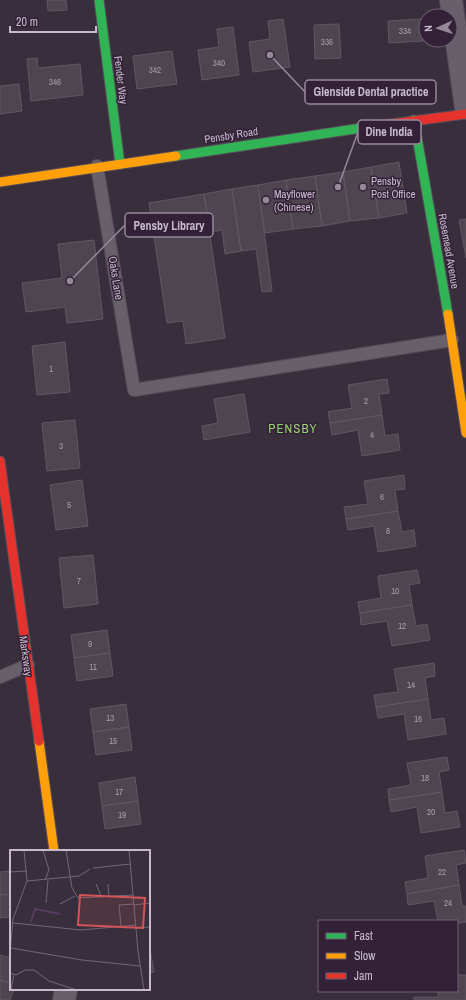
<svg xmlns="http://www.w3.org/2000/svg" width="466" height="1000" viewBox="0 0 466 1000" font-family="'Archivo Narrow',sans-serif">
<rect width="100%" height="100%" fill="#392f3c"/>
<path fill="#4e4551" stroke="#615763" d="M47,0H66L67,10L48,11Z
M283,19L290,67L253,72L249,42L270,39L268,21Z
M422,19L423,41L389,43L388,21Z
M339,24L341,58L315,59L314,25Z
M233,27L239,75L202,80L198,50L219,47L217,29Z
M172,51L177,84L137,89L133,56Z
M37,58L38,68L80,64L83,95L31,101L27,59Z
M19,84L22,111L0,114V86Z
M399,162L407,213L379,218L371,167Z
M371,167L379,218L350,221L343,172Z
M343,172L350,221L322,226L315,176Z
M315,176L322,226L293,229L286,180Z
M286,180L293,229L265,233L258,185Z
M258,185L272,291L262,292L256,249L241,251L232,189Z
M232,189L241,251L225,254L222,230L210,232L204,194Z
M204,194L225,338L186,344L183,321L167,323L149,203Z
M466,219V258L459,220Z
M94,240L103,319L67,323L65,307L26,312L22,283L62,278L58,244Z
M65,342L70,392L37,395L32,346Z
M387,379L389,393L379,394L382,415L330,423L328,412L352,408L348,385Z
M244,394L250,432L204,440L202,426L218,423L214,399Z
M382,415L385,436L398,434L400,450L362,456L358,430L332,435L330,423Z
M75,420L80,468L47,471L42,423Z
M404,475L405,489L395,490L398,511L346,519L344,507L368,504L364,481Z
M82,480L88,526L56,530L50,485Z
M398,511L402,532L414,530L416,546L378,552L374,526L348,530L346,519Z
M93,555L98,604L64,608L59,558Z
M417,570L420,583L409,585L412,605L360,613L358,602L381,598L378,576Z
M412,605L416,626L427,624L430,640L392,646L387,621L361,625L360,613Z
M107,630L110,653L74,658L71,635Z
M110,653L113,676L77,681L74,658Z
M434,663L435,676L425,678L428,699L376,707L374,695L398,692L394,669Z
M428,699L431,720L444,718L446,734L408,740L404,714L378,718L376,707Z
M126,704L129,727L93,732L90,709Z
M129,727L132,750L96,755L93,732Z
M447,757L449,770L439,772L442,792L389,800L388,789L411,785L407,763Z
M135,777L138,801L102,806L99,783Z
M442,792L445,813L457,811L460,827L421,833L417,807L391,812L389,800Z
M138,801L141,824L105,829L102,806Z
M464,850L466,863L456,865L459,885L407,894L405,882L428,878L425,856Z
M9,871L11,894L0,895V872Z
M459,885L462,906H466V922L457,923V921H438L434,901L408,905L407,894Z
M11,894V917L0,918V895Z
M149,949H150L154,972L149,973Z
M0,955L11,958V983L0,980Z
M457,975H466V1000H414V997H438V991H457Z
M0,980L11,983V989H14L10,1000H0Z"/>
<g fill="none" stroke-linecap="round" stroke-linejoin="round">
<g stroke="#534b55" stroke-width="14">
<path id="lane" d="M97,166L134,390L452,340
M0,677L28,665"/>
</g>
<g stroke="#534b55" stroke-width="24">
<path id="street" d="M451,0L466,108
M64,1000L66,989"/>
</g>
<g stroke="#564d59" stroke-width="11">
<path id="fast" d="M99,0L120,164
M414,120L448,314
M176,156L368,127"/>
</g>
<g stroke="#564d59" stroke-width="11">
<path id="slow" d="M0,182L176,156
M448,314L466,433
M39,741L54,851"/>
</g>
<g stroke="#564d59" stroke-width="11">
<path id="jam" d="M368,127L466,114
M0,461L39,741"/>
</g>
<use href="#lane" stroke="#675f6a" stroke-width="12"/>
<use href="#street" stroke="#675f6a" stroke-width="22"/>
<use href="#fast" stroke="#30b455" stroke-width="9"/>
<use href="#slow" stroke="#ff9f0a" stroke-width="9"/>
<use href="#jam" stroke="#e5322d" stroke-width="9"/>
</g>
<g fill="#96899a" stroke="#332237" stroke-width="1.5">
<circle cx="363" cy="187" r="4"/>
<circle cx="266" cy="200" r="4"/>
</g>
<g text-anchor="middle" stroke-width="3" stroke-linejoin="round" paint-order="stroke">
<g font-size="9" fill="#aa9dad">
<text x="405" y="34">334</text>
<text x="327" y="45">336</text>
<text x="219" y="66">340</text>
<text x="155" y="73">342</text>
<text x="55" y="85">346</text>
<text x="51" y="372">1</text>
<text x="366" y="404">2</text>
<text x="372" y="438">4</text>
<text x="61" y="449">3</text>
<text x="382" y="500">6</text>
<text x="69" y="508">5</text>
<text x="388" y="534">8</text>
<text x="79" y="584">7</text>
<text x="395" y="594">10</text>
<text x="402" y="629">12</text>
<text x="90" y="647">9</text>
<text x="93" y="670">11</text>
<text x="411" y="688">14</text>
<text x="110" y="721">13</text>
<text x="418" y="722">16</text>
<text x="113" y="744">15</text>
<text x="425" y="781">18</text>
<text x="119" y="795">17</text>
<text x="431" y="815">20</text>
<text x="122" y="818">19</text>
<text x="442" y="875">22</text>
<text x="448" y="906">24</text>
</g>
<g font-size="11" fill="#c8bacc" stroke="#332237">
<text transform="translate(121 80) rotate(83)" y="4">Fender Way</text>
<text transform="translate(231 135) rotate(-9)" y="4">Pensby Road</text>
<text transform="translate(449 251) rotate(80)" y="4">Rosemead Avenue</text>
<text transform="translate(116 278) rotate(81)" y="4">Oaks Lane</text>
<text transform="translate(26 656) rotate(82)" y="4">Marksway</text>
</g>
<g font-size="11" fill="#c8bacc" stroke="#332237" text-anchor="start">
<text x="371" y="185">Pensby<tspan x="371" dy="13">Post Office</tspan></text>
<text x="274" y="198">Mayflower<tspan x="274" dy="13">(Chinese)</tspan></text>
</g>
<g font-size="13" letter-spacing="1" fill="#94d170" stroke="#332237">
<text x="293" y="433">PENSBY</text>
</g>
</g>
<g transform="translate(10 850)">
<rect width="140" height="140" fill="#392f3c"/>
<path fill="none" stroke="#593b61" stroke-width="2" d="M21,72L25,59L50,64"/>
<path fill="none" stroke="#726776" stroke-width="1" d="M33,0L39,20L35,30M56,0L62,38L68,48L123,45M119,0L128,101L134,140M83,18L120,14M0,22L17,21M17,31L69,26L80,19M86,34L92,48M98,34L99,47M36,53L38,30M50,54L65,46M124,55L140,53M3,73L71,80L126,75M111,76L109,55L124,54M126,78L140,77M1,98L72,110L130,116M0,103L3,69L17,31L14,0M0,123L6,125L15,120H24L39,131L67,140M1,140L4,124"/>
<path fill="#d25459" fill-opacity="0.15" stroke="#d25459" stroke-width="2" d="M70,45L135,48L133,78L68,75Z"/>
<rect width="140" height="140" fill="none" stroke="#c8bacc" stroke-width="2"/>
</g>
<path fill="none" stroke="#96899a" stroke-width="1.5" d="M270 55L305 92M338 187L358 132M70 281L125 225"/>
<g fill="#96899a" stroke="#332237" stroke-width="1.5">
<circle cx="270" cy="55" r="4"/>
<circle cx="338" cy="187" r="4"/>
<circle cx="70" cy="281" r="4"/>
</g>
<g fill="#332237" stroke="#96899a" stroke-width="1.5">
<rect x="305" y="80" width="131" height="24" rx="4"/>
<rect x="358" y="120" width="63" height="24" rx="4"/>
<rect x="125" y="213" width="88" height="24" rx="4"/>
</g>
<g font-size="12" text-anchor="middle" font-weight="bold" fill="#c8bacc">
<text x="371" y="96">Glenside Dental practice</text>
<text x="389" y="136">Dine India</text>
<text x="169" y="230">Pensby Library</text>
</g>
<rect x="318" y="920" width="140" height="72" fill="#332237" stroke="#6f5f73"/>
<rect x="326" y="933" width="20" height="6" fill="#30b455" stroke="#6f5f73"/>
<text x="354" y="940" font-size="12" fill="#c8bacc">Fast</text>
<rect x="326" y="953" width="20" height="6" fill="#ff9f0a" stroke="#6f5f73"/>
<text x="354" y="960" font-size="12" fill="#c8bacc">Slow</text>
<rect x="326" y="973" width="20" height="6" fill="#e5322d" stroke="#6f5f73"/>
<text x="354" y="980" font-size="12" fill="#c8bacc">Jam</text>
<g transform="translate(438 28) rotate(267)"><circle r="19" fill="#332237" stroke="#6f5f73"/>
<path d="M0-3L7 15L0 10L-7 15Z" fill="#96899a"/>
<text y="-6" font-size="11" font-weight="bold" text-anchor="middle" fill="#c8bacc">N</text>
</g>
<path d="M10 26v6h86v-6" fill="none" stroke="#c8bacc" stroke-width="2"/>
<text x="16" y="26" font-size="12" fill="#c8bacc" stroke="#332237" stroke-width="3" paint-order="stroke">20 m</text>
</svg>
